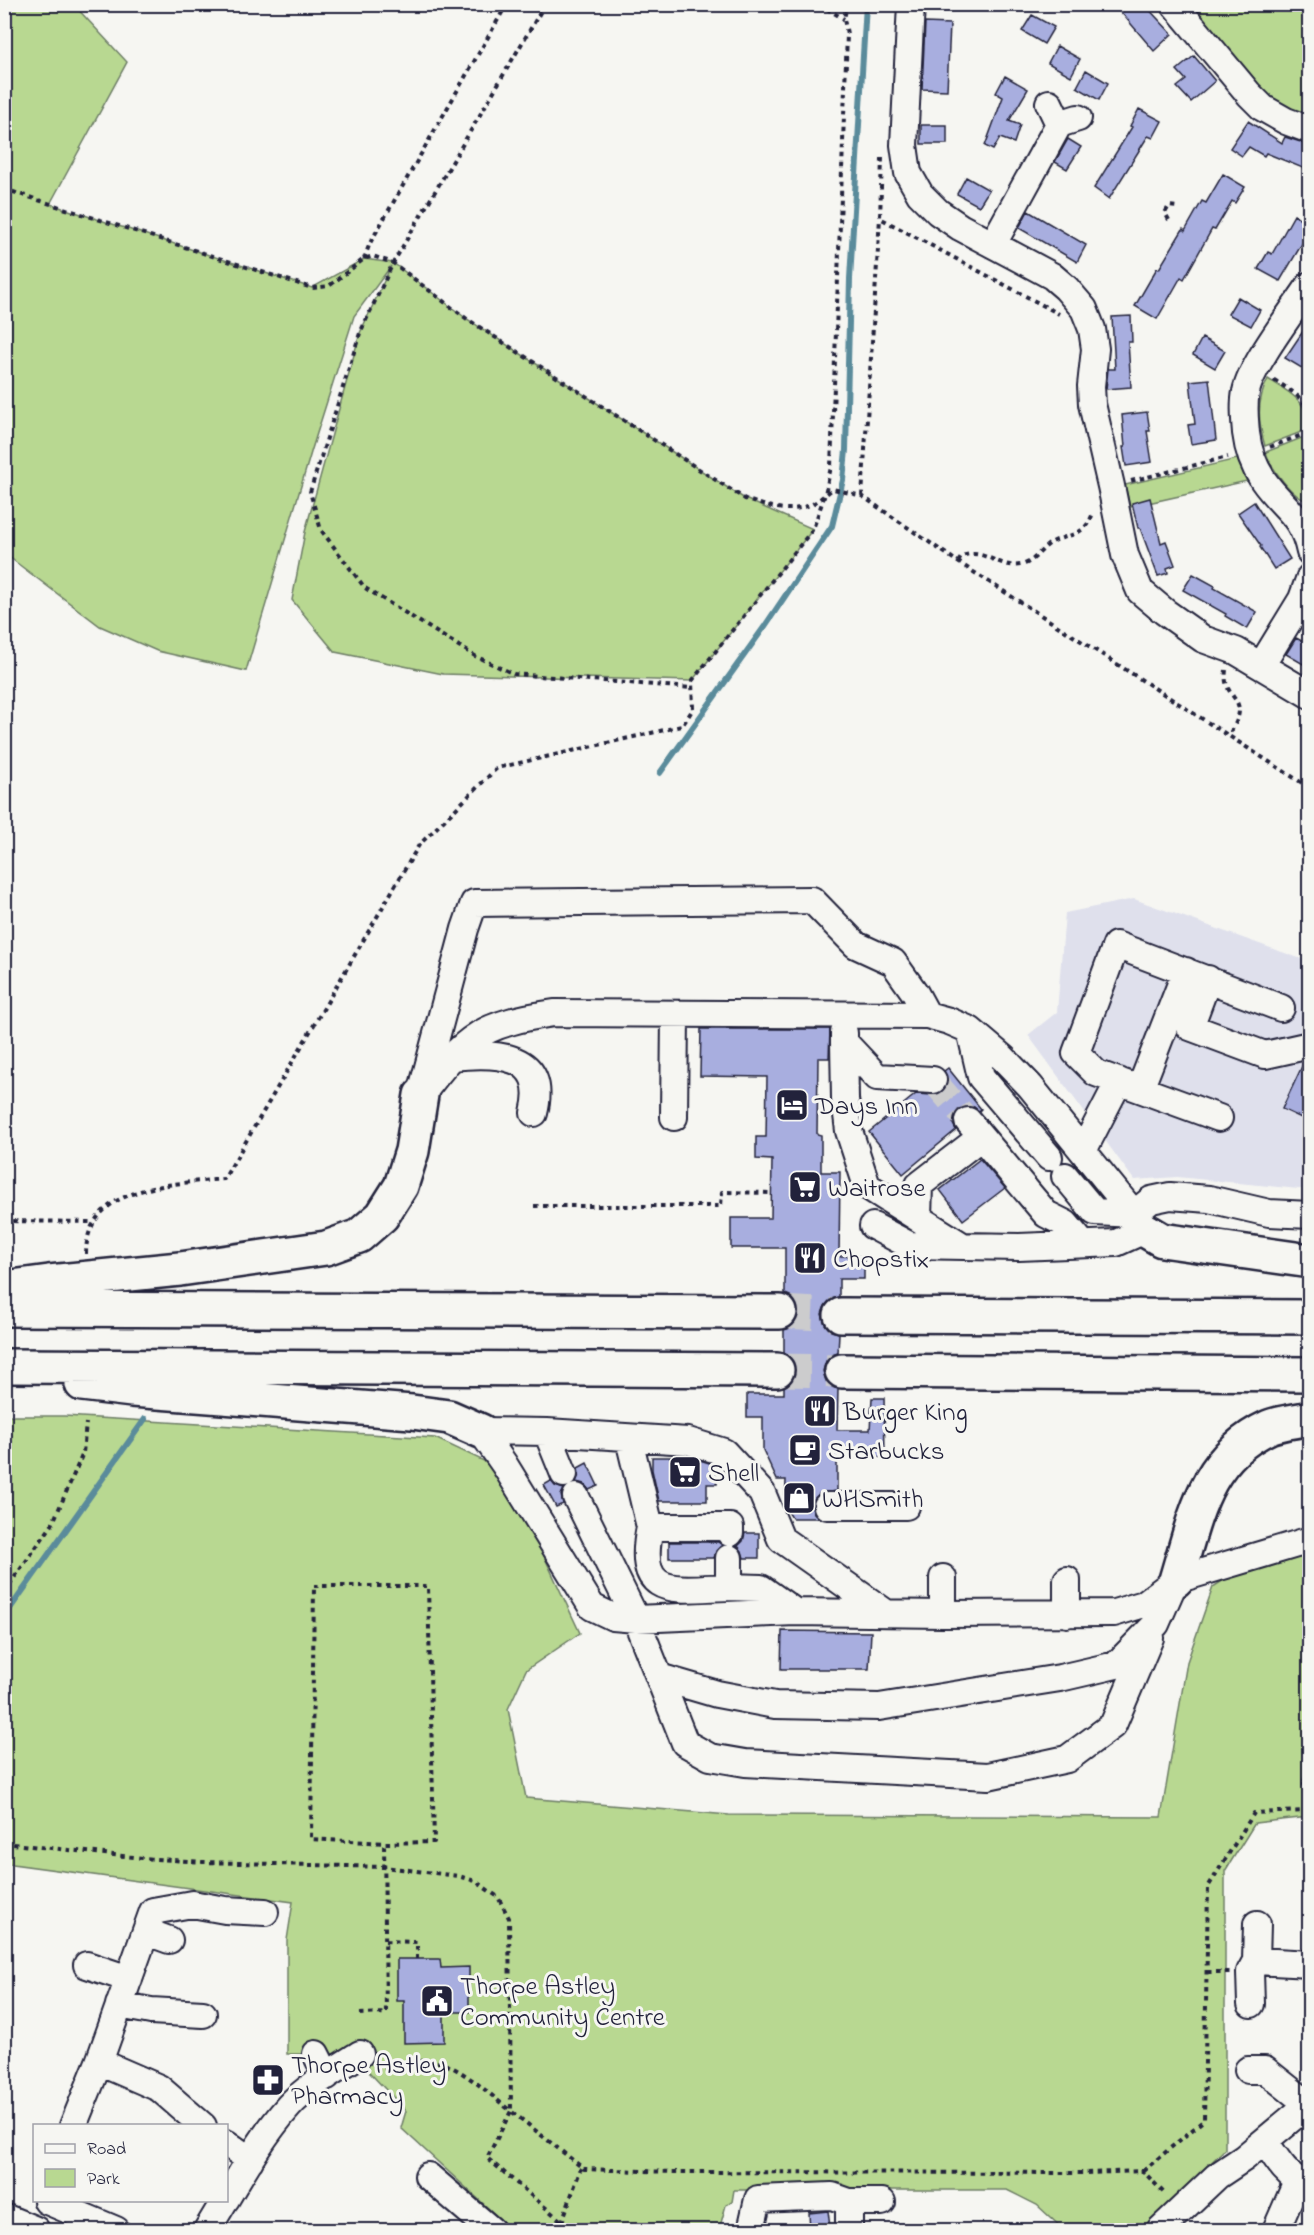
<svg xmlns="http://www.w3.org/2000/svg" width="1314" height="2235" viewBox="0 0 1314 2235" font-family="'Indie Flower',sans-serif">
<rect width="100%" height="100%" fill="#f6f6f2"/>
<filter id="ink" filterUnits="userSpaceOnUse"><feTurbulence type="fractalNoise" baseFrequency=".0167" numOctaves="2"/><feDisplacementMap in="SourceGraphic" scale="12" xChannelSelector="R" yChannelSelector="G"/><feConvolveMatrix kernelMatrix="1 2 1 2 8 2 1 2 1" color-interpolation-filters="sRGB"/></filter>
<g filter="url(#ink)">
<path fill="#dfe0ec" d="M1134,899L1310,962L1309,1190L1177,1177L1134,1180L1028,1035L1057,1012L1065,913Z"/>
<path fill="#b8d891" stroke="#6d7d66" stroke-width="1.5" d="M4,5H74L127,62L50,204L312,288L364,259L393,263L467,319L745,499L813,529L692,681L443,674L335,652L292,600L305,532L360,333L391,266L354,316L312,449L246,671L157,651L100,626L5,554Z
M1184,5H1309V120L1276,105Z
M1268,379C1289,392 1310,402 1309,429L1265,446C1258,422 1256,402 1268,379Z
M1309,435L1310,501H1309C1294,500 1270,467 1266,452Z
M1237,459L1247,481L1130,507L1125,485Z
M5,1416H64L435,1438L484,1461L514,1492L580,1633L526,1670L508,1709L526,1798L729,1815L1161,1817L1187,1662L1213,1587L1272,1549L1309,1540V1817L1255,1823L1225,1871V2149L1142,2230H1064L1037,2205L1007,2190H734L732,2202L726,2205L719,2230H512L401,2128L406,2111L352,2054H287V1940L293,1902L5,1863Z"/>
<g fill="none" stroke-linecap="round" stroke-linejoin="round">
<path stroke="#5a8b9b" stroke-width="6" d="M660,773L765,626L832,526L843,480L846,450L850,279L866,4
M4,1617L145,1419"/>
</g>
<path fill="#a8aedf" stroke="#22223b" stroke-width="1.5" d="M1114,4H1144L1172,34L1154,51Z
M1032,15L1054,27L1044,44L1022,31Z
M925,23L950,24L947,90L922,89Z
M1057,46L1080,59L1071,76L1048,63Z
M1194,56L1215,81L1191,102L1177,87L1186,80L1177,70Z
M1086,70L1108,83L1099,100L1077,87Z
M1005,76L1028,89L1009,121L1020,125L1014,143L1000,138L993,150L985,146L1003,97L996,93Z
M1139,109L1162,121L1153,138L1148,136L1109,199L1094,188L1132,127L1130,126Z
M1248,121L1282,143L1285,137L1310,145L1308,160L1310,161V171L1266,153L1264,156L1249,147L1242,156L1230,148Z
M921,125H947V144H921Z
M1068,139L1081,147L1067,169L1055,162Z
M1223,174L1245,187L1235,203L1232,201L1215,230L1212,229L1184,279L1181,277L1157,319L1135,306L1157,268L1159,269L1183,229L1185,231L1202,201L1206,203Z
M966,177L989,190L979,206L957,194Z
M1028,211L1086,245L1077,262L1019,228Z
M1294,215L1310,224V245L1303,242L1280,281L1258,269L1268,252L1272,254Z
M1238,297L1260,310L1251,326L1228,314Z
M1131,316L1132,342H1128L1131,387L1106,389L1108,369H1115L1112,317Z
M1310,321V373L1285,358Z
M1202,338L1225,351L1215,368L1193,355Z
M1209,379L1216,440L1191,444L1188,425L1195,424L1190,381Z
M1147,412L1150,431H1147L1152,462L1126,466L1123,447H1125L1122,415Z
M1150,498L1161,543L1166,541L1175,565L1167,568L1168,573L1158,576L1140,528H1138L1132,503Z
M1254,502L1290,559L1274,569L1260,547L1261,546L1238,513Z
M1193,574L1215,586L1214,588L1257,612L1247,629L1225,616L1226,614L1183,590Z
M1296,638L1310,645V668L1286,654Z
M701,1029H830L829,1058H818L817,1134L821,1135V1172H840L839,1256H864V1279H839V1297L831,1299L825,1306L822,1314L825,1324L831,1331L839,1333L838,1353L832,1355L826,1361L823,1371L826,1381L832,1387L838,1389L837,1430H870L872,1398H884L885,1457L837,1458V1491L820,1493L814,1499L812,1507L814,1513L819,1518H792L785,1507L786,1480H777L763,1450V1417H747V1394H784V1387L793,1380L796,1371L793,1360L784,1353V1330L790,1328L796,1322L799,1313L796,1302L790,1296L785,1294V1248H731V1218H771L772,1160L756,1159V1137H766L767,1077L700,1076Z
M1310,1060V1122L1282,1109L1304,1062Z
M948,1068L981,1109L979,1111L974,1107L966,1106L959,1109L954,1116L953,1124L956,1130L903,1174L869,1132L916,1094L932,1095L940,1093L945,1089L948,1081L944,1071Z
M980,1159L1005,1188L963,1220L940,1190Z
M652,1457H690L716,1465L717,1484H707V1501H659L652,1470Z
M587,1463L598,1486L589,1490L584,1484L576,1482L579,1475L578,1468Z
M551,1481L555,1486L564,1489L561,1495L563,1504L556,1507L544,1485Z
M745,1533H759V1558H744L742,1551L738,1546L743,1541Z
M669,1542H718L722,1545L716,1551L714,1558H669Z
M782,1631L871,1632L869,1669H781Z
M397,1959H440L441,1968L469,1967V2012H444V2042L404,2043V2001H397Z
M828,2211L830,2227L810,2229L809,2213Z"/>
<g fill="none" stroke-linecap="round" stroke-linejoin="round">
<path stroke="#cccccd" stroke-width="26" stroke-dasharray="26 13" stroke-linecap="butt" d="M933,1080L968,1121"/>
<path stroke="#cccccd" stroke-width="33" stroke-dasharray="33 16" stroke-linecap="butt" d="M780,1312L841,1315
M777,1370L842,1371"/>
<g stroke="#22223b" stroke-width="30">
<path id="minor" d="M911,4L904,145L908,173L920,194L938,212L960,227L1052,276L1066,288L1084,309L1092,329L1095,349L1091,386L1092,404L1111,486L1125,555L1140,591L1165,612L1203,639L1236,651L1310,695
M1174,4L1249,94L1263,108L1286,121L1310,130
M1049,103L1059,124L1078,118
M993,244L1059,124
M1310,285C1293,311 1251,365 1246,392C1243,406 1245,419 1246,433C1248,450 1253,465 1263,480C1283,509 1302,513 1310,552
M1261,666L1302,599L1310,577
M1208,979L1190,1027L1265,1055L1310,1045
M970,1030L981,1077L1049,1157
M844,1033V1042L877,1077L933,1080
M844,1042L845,1099L849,1131L867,1186L961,1245
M452,1057C496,1052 549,1053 534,1113
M423,1086L465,929L474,903L812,900L856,945L893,962L915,993L927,1015
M1140,1089L1186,971
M421,1095C436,1076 451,1055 471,1040C493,1023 527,1017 554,1013L927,1015L949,1021L970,1030L1003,1058L1030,1086L1134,1214L1145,1230L1116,1243L1019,1247L909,1245L873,1226
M674,1117L675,1014
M1219,1118L1096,1073L1076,1053L1116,945L1281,1008
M968,1121L1046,1214L1066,1224L1082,1243
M1083,1151L1119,1081
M1065,1176L1095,1212L1134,1214L1151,1200L1170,1196L1209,1199L1269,1213L1310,1215
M918,1218L919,1185L981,1137
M481,1431L504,1464L592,1607L613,1617L636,1619L795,1612L943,1614L1114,1613L1144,1604L1176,1580L1310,1540
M481,1431L547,1432L688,1441L724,1452L762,1493L781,1539L886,1613
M547,1432L564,1474
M629,1439L650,1527H730V1533
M576,1497L636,1619L659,1677L717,1694L775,1705L879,1707L1060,1678L1116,1665L1156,1624L1174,1583
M827,1506H906
M650,1527C635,1600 674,1589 729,1587
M729,1558V1587L761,1588L795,1612
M1067,1580V1614
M943,1614V1578
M659,1677L685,1743L710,1757L745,1763L988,1776L1067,1759L1113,1725L1150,1638
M147,1932L169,1940
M1256,1961L1310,1964
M87,1965L129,1979
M1251,2004L1250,1972L1256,1961L1257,1924
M119,2005L151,2011L203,2014
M316,2054L327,2076
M1248,2070H1265L1309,2105
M73,2126L99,2062
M203,2126L159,2088L99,2062L153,1911L192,1904L225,1910L265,1912
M1265,2141C1277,2160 1288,2178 1310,2187
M226,2143L250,2160
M428,2176L491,2230
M226,2199C245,2167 264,2134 289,2106C306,2087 338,2068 360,2054
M47,2201L116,2230
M849,2202V2230
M4,2217L36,2230
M207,2230L225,2200
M751,2230L758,2199L832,2196L849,2202H882
M1160,2230L1217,2176L1244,2158L1310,2103
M1276,2230L1297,2182"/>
</g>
<g stroke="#22223b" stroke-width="38">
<path id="highway" d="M1145,1230L1162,1240L1310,1261
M4,1288L49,1282L180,1269L326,1248L359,1236L382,1216L401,1186L412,1151L421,1095
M4,1309L780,1312
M841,1315L1310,1317
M4,1366L777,1370
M842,1371L1310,1374
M82,1384L132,1390L412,1412L449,1417L481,1431
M1176,1580C1195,1518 1204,1457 1269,1427C1281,1422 1297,1421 1310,1418"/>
</g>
<path stroke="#22223b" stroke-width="4" stroke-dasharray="4.5 4.5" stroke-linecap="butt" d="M545,4L393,263L360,333L310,492L321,530L365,588L475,656L514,674L692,688
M819,4L844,19
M882,158L880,218L1059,314
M4,189L312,288L329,286L364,259L373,256L393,263L467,319L745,499C765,506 788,514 810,505C818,502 825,494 833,489L862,496L958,562L1310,788
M1169,220L1165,213L1169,206L1178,207
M364,259L370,243L507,4
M1274,380C1288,389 1303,396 1310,413
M1270,447L1310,432
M1131,481L1228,457
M862,496L880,218
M958,562L962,556C981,549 992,562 1010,565C1031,568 1036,554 1049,544C1066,533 1084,539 1093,513
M1226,670C1221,703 1256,695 1228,736
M534,1206H721L722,1192L771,1193
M4,1221L93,1222
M86,1254C86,1185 173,1184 224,1179L419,845L497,768L682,726L693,709L692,681L813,529L825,494L831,467L847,34L844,19L847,4
M314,1586H428L434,1842L384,1843L311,1839Z
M4,1592L52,1525L83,1453L86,1423
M1310,1760L1304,1782H1310
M1304,1782L1306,1817L1310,1822
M4,1843L142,1858L203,1862L384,1867L459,1876L475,1881L498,1897L509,1918L511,2111L584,2169L672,2172L1086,2173L1143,2171L1165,2194
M385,1941L417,1942V1959
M1207,1972H1230
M360,2014L386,2013L384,1843
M375,2069C391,2070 406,2062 422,2061C453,2057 487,2093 511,2111L487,2158L572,2230
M1143,2171L1204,2120L1208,1887L1254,1813L1306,1811
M562,2222L581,2168"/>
<use href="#minor" stroke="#f6f6f2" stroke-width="26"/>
<use href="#highway" stroke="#f6f6f2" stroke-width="33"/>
</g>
</g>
<defs>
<g id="hotel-square" transform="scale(1.725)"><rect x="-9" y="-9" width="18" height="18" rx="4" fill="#22223b" stroke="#f6f6f2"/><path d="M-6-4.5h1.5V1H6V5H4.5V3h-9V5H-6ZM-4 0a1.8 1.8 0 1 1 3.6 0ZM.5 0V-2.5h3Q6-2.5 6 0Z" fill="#fff"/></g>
<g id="supermarket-square" transform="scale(1.725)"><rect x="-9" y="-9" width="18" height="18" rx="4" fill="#22223b" stroke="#f6f6f2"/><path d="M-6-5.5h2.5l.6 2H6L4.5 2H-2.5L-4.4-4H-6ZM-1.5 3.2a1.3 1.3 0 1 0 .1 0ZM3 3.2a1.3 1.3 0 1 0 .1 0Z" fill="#fff"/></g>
<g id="restaurant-square" transform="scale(1.725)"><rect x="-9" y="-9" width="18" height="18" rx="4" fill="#22223b" stroke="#f6f6f2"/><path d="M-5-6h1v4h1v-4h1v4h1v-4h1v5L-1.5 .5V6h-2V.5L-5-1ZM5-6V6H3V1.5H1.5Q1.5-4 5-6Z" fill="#fff"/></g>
<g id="cafe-square" transform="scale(1.725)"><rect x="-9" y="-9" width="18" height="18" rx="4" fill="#22223b" stroke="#f6f6f2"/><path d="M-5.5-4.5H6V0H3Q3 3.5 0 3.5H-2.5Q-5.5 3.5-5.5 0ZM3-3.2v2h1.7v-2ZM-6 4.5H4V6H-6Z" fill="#fff"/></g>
<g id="shop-square" transform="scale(1.725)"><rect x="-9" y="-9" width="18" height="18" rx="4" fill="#22223b" stroke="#f6f6f2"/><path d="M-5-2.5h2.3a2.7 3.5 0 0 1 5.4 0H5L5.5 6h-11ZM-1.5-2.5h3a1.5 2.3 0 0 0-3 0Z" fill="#fff"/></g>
<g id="civic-square" transform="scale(1.725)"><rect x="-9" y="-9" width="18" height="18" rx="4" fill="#22223b" stroke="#f6f6f2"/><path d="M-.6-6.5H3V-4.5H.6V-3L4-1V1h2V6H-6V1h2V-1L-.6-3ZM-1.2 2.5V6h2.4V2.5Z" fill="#fff"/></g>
<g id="pharmacy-square" transform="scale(1.725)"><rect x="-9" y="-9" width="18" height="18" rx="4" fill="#22223b" stroke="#f6f6f2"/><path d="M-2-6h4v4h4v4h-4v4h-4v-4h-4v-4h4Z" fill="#fff"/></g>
</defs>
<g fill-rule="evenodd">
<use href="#hotel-square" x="792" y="1105"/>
<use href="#supermarket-square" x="805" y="1187"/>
<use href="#restaurant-square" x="810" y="1258"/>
<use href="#restaurant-square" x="820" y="1411"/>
<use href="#cafe-square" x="805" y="1450"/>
<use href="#supermarket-square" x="685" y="1472"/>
<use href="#shop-square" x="799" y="1498"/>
<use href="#civic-square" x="437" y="2001"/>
<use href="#pharmacy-square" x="268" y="2080"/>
</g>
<g text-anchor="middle" stroke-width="6" stroke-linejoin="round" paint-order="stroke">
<g font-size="27" fill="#22223b" stroke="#f6f6f2" text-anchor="start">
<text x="815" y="1114">Days Inn</text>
<text x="828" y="1196">Waitrose</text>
<text x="833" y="1267">Chopstix</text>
<text x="843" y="1420">Burger King</text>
<text x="828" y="1459">Starbucks</text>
<text x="708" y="1481">Shell</text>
<text x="822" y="1507">WHSmith</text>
<text x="460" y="1994">Thorpe Astley<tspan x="460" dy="31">Community Centre</tspan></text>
<text x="291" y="2073">Thorpe Astley<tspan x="291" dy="31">Pharmacy</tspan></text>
</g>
</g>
<rect width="1314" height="2235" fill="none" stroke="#f6f6f2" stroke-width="24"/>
<rect x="12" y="12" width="1290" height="2211" fill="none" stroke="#22223b" stroke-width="2" filter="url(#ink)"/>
<rect x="33" y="2124" width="195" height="78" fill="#f6f6f2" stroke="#a1a1a9" stroke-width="1.5"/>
<rect x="45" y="2144" width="30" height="9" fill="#f6f6f2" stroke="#a1a1a9" stroke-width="1.5"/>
<text x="87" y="2154" font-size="18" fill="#22223b">Road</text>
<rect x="45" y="2169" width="30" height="18" fill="#b8d891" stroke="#a1a1a9" stroke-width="1.5"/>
<text x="87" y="2184" font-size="18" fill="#22223b">Park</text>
</svg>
